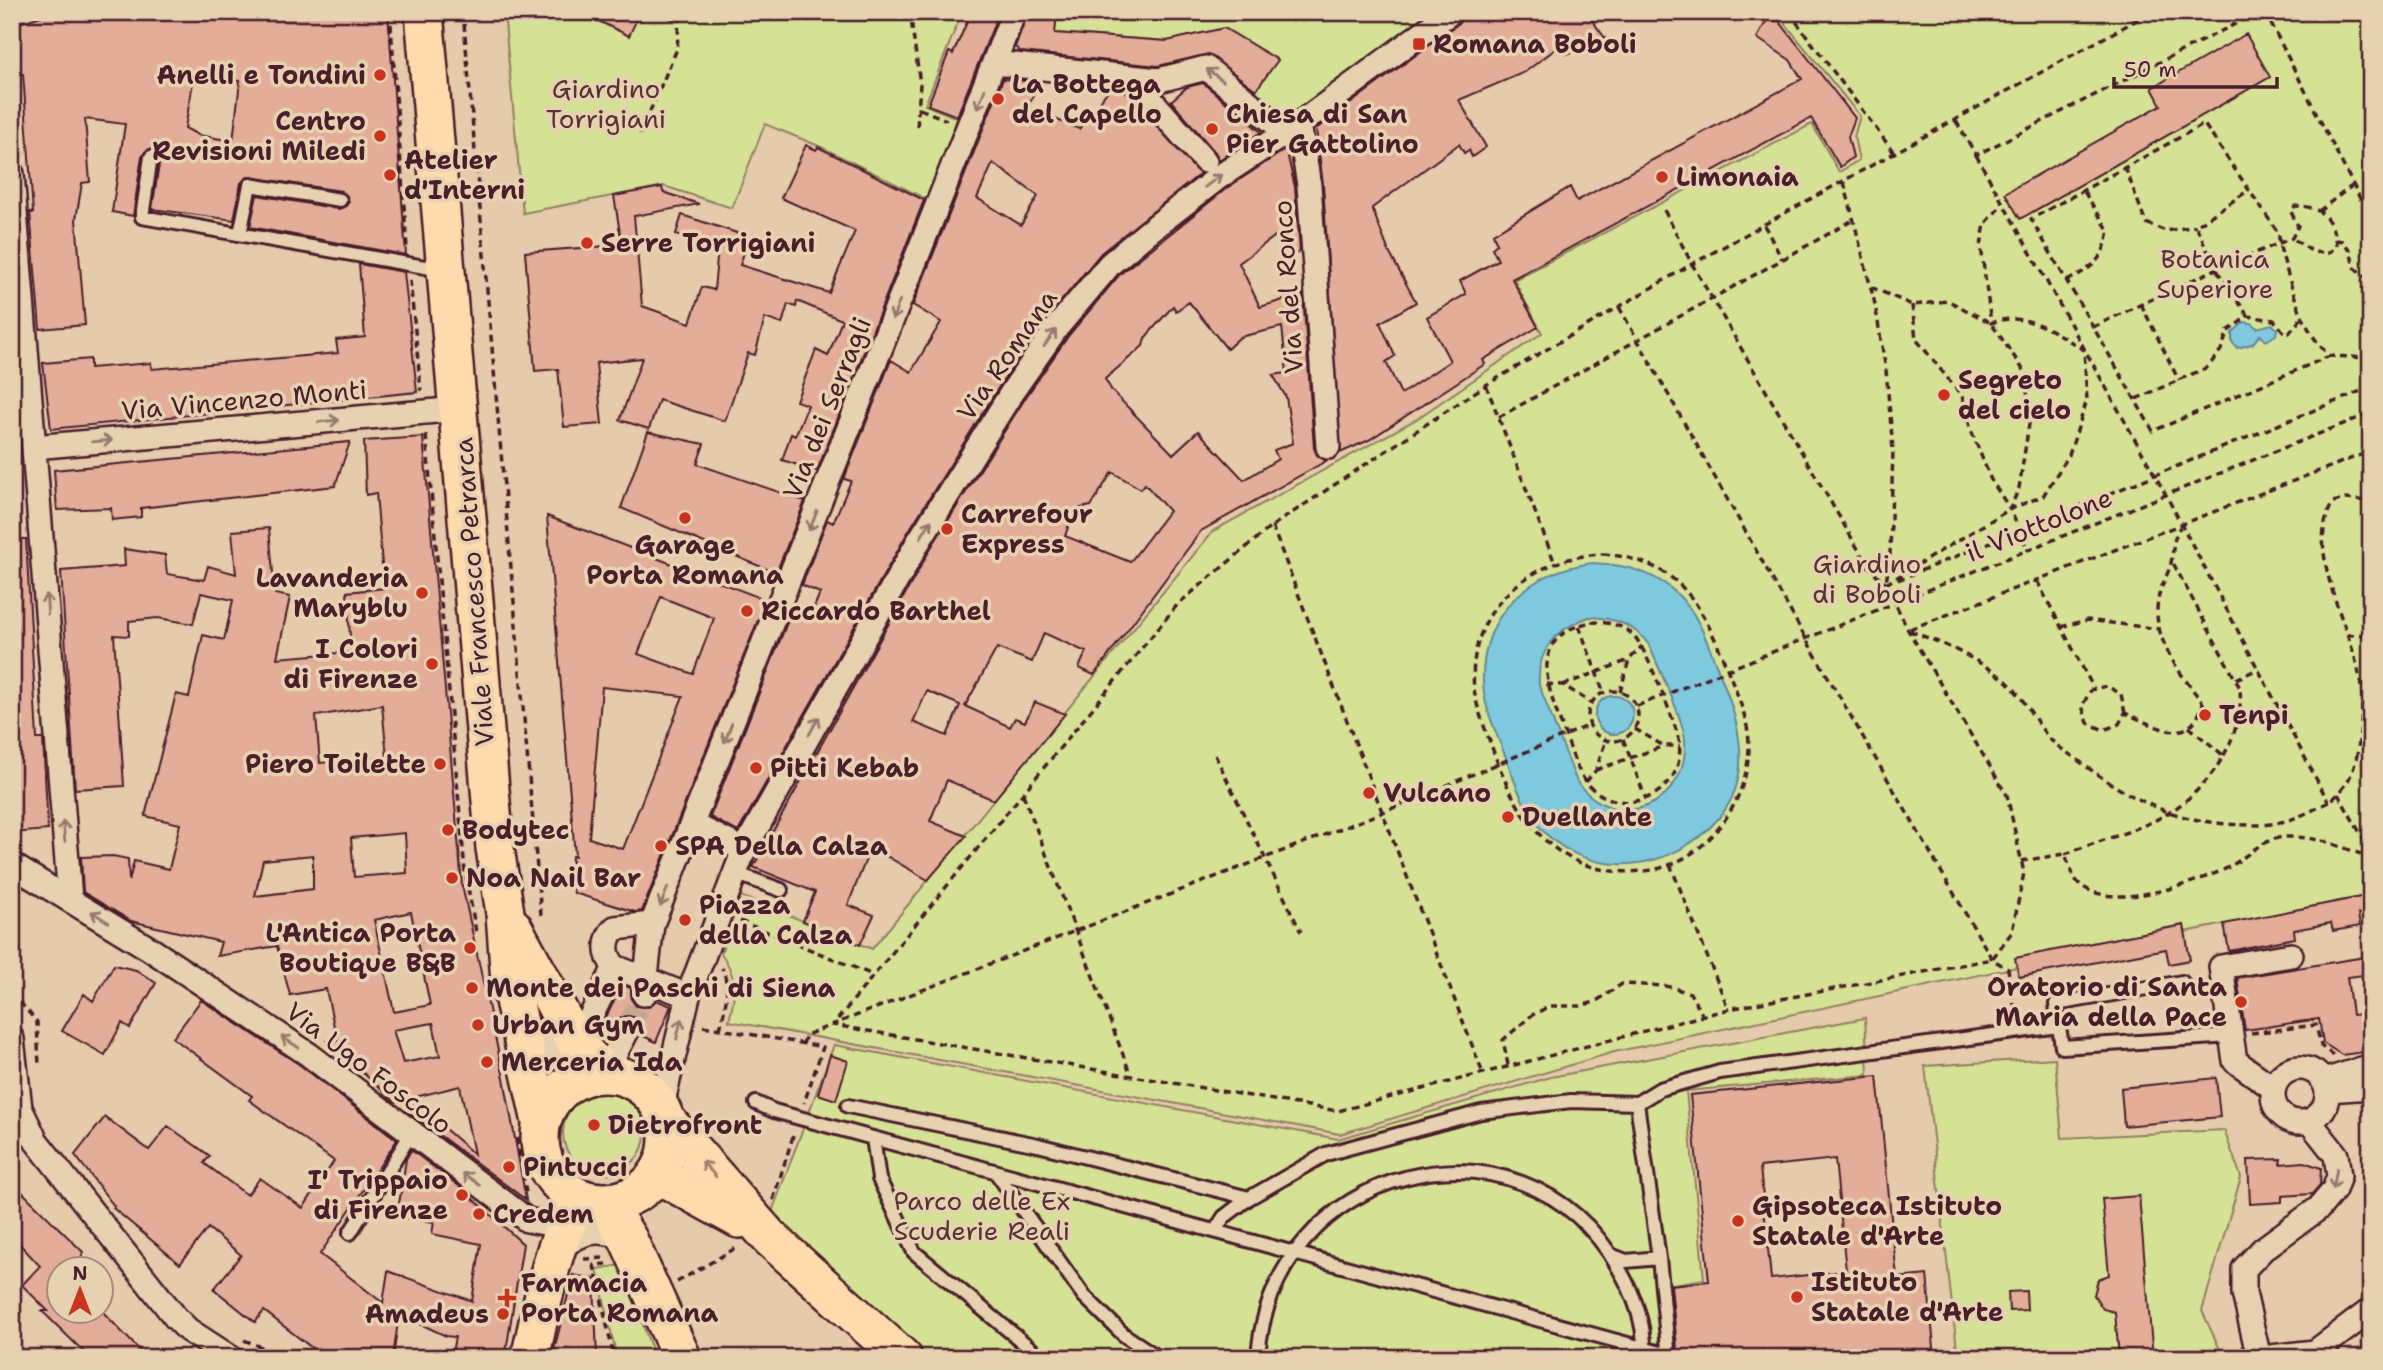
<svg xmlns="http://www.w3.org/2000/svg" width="2383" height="1370" viewBox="0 0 2383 1370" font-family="'Shantell Sans',sans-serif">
<rect width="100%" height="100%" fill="#e5caab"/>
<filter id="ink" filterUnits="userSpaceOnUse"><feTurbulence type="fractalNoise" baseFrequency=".0143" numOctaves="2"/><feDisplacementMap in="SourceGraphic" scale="14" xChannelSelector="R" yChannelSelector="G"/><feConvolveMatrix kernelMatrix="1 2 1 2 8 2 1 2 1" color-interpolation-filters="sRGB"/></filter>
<g filter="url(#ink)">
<path fill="#d5e295" stroke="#908060" stroke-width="2" d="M504,12H962L925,105L957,118L928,200L819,146L765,124L732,208L664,186L523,213Z
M1057,12H1429L1298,115L1291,117L1253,94L1277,60L1225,28L1167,41L1055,33Z
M1759,12H2371V895L2185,932L2183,925L2016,958L2017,967L1614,1052L1340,1134L729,1021C736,994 738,977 721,953L741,896L872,949L1213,531L1415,420L1542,333L1514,280L1812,124L1839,172L1859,160L1854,137L1860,116L1779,16Z
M1865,1018L1868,1075L1686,1091L1704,1279L1666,1285L1672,1358H926L769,1220L834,1045L1338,1139L1551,1077Z
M2055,1058L2062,1138L2224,1130L2241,1177L2202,1311L2224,1358H1958L1925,1066Z
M563 1133a41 41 0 1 1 82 0a41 41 0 1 1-82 0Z
M621,1265L655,1358H617L597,1269Z"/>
<path fill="#7ec9de" stroke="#698596" stroke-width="2" fill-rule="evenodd" d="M2244,322L2251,323L2257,328L2272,324L2277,329L2276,335L2266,341L2260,335L2252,344L2237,348L2232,342V333Z
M1592,563C1625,564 1659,573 1682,599C1699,617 1707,642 1716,664C1736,713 1758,773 1718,819C1674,870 1596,882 1545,833C1525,814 1515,783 1506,758C1497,734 1484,709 1483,683C1481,614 1528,572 1592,563ZM1589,617C1614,618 1634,624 1649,645C1658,667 1684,720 1685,741C1688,806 1617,835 1577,782L1539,685C1536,650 1558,628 1589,617Z
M1595 715a19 19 0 1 1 38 0a19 19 0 1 1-38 0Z"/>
<path fill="#e3ad99" stroke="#4a1f2b" stroke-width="2" fill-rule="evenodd" d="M54,12H156L203,20V12H388L406,255L250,227L257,195L339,209L346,206L349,201L341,191L248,177L241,183L234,220L152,209L160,158L157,151L152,148L142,156L133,216L112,212L125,124L85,119L90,182L82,183L76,219L85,325L40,329L30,212L33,213L23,74H12V25ZM194,77L240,81L233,141L198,135L185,128Z
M580,12H628L638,17L629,36Z
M963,12H999L957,116L928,105L949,52L953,54L967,22Z
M1028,12H1057L1055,33L1167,41L1224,28L1278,60L1256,90L1208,54L1158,66L1021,52L1015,47Z
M1465,12H1586L1605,38L1567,54L1561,45L1525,72L1459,100L1486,147L1472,157L1469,150L1464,153L1459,144L1372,208L1389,252L1416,302L1380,323L1395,356L1386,362L1401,394L1450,361L1427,317L1466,294L1460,281L1498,260L1492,248L1497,244L1493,234L1570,187L1577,201L1802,79L1790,60L1757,38L1767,20L1779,21L1855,118L1848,137L1853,157L1840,167L1811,118L1512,279L1538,327L1483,360L1485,364L1369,440L1340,453L1323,184L1316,129L1459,23Z
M2246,34L2270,77L2020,219L2005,193L2161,105L2152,88Z
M1003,79L1038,82L1028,108L1079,129L1109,89L1124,90L1200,174L1101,253L1047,318L1002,382L908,532L738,832L710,817L792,610L810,617L820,593L802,585L827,520L833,523L851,481L844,479L891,360L911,372L941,322L913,305ZM993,163L1038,196L1021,225L977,198Z
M1203,83L1261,132L1219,160L1215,152L1171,101L1187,87Z
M806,145L816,150L818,147L924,200L817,471L782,460L791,434L795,436L808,405L796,401L816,350L828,356L842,320L797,301L796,307L788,304L782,324L765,318L755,355L748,353L725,421L659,400L649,429L620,420L642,358L596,363L602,424L564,427L558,369L535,371L525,252L622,245L614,196L662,187L663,192L699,204L634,216L642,306L690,323L702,287L714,290L718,248L676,234L682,215L749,237L740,265L829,293L855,231L781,198Z
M1286,149L1295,187L1300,252L1290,255L1282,231L1239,263L1260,307L1303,294L1314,448L1317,455L1326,461L1201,531L1094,675L1079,668L1086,652L1044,633L1032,662L997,648L965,706L1010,727L1015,718L1025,722L1035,702L1065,714L994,800L947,780L930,821L966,836L928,880L874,849L871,856L868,854L848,905L874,915L860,945L803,921L815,892L753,867L932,546L1026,397L1069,335L1120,274L1227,188ZM1189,302L1227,349L1240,337L1282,327L1287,373L1273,375L1286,397L1293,443L1274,450L1278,459L1244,480L1198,431L1173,454L1112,391L1105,379L1143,346L1145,338L1173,306L1176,311ZM1112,472L1141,489L1145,484L1169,511L1130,562L1065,536L1072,516L1081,508L1091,506ZM927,691L960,705L947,736L913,722Z
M359,264L404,272L417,392L51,429L43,363L90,359V368L151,363L152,369L338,353L336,340L365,337Z
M648,432L704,444L697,464L805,501L776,573L621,508Z
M423,437L462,885L504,1078L526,1200L407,1111L415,1103L474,1154L460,1086L395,1102L328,1041L337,1040L326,989L290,995L277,946L217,956L221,942L131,921L83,892L81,857L113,856L128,859L129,881L134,861L169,869L180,824L145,816L176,694L189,697L203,635L224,640L233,600L201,593L193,624L158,618L129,621V636L114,635L124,786L75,789L61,571L125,566L124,549L165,555L167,574L204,580L208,566L236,574L232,531L269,528L275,594L290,597L277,658L351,652L347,592L384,588L376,493L366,495L364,441ZM382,705L387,757L320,763L316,716ZM405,833L407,873L354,877L351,838ZM313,855V889L255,896L263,860ZM411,912L430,1005L394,1012L374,920ZM433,1023L440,1056L403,1063L393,1030Z
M350,442L335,486L141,508V517L112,520L111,508L57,510L54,470Z
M547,516L766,600L642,911L635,912L574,893L571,882L572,856H575ZM661,597L714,618L693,674L638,654ZM602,687L683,696L623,849L589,838Z
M12,539H26L37,739H43L48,830L12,833Z
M2366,896L2369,912L2358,914L2360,926L2333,931L2331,923L2294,930L2295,938L2229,951L2224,924Z
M2184,925L2190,960L2169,964L2166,949L2019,977L2015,958Z
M2371,956V974L2347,977L2352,1015L2371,1013V1051L2342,1055L2323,1043L2319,1019L2245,1030L2237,978Z
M114,965L136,970L156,983L130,1028L122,1023L105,1055L62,1031L84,994L93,1001Z
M622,985L631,988V999L636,1006L649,1007L656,1000L671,1006L656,1042L641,1035L640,1022L634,1016L621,1017L615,1023L605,1019Z
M201,1000L300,1065L397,1140L320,1254L383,1303L388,1271L472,1301L481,1244L432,1234L434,1222L397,1217L406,1159L411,1150L459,1186L523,1244L505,1358H451L455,1337L446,1336L399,1314L393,1358H325L264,1311L255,1322L214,1289L241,1255L208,1228L180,1264L113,1208L114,1206L75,1155L105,1117L149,1150L168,1126L210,1156L204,1163L247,1195L260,1178L303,1208L334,1161L249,1100L252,1096L173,1038Z
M830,1055L848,1061L836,1100L818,1094Z
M1877,1076L1897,1278L1927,1275L1935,1358H1678L1671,1285L1709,1281L1690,1095ZM1835,1159L1846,1271L1771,1279L1760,1167Z
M2216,1078L2220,1117L2124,1126L2121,1088Z
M2281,1159L2280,1164L2304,1162L2321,1168L2320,1185L2312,1194L2282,1196V1202L2250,1204L2248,1160Z
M12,1182L83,1252L81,1259L72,1269H60V1311H102L147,1358H90L42,1311H48L22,1285L40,1266L12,1236Z
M2139,1196L2153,1358H2119L2115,1312L2103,1309L2094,1295L2098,1279L2109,1275L2102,1199Z
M573,1275L594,1279L597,1358H552Z
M2026,1291L2027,1310L2009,1311L2008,1292Z"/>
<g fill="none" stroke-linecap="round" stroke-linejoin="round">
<path stroke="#c6a891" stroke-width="23" stroke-dasharray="23 11" stroke-linecap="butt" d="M628,1029L644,994"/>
<g stroke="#4a1f2b" stroke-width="18">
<path id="service" d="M151,157L142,217L442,270
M240,234L250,185L340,200
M735,873L781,890
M2059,1026L2056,1004L2182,982
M756,1103L774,1111L1668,1355
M1637,1103L1660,1089L1720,1072L2059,1026L2062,1047L2231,1036
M848,1106L1038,1145L1249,1198
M873,1138L879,1179L914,1252L1042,1358
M995,1171L1084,1296L1124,1335L1159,1358
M1215,1231L1224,1217L1249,1198L1326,1154L1481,1112L1571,1101L1637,1103L1659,1258L1626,1261L1611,1255
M350,1233L412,1132
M1659,1258L1669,1358
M1258,1358C1270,1166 1522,1099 1618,1267C1634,1294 1646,1326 1644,1358"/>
</g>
<g stroke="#4a1f2b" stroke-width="28">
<path id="minor" d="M995,63L1159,80L1206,68L1287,133
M1131,77L1205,161
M1299,124L1309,185L1328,447
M12,174L70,899
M34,447L459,409
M694,825L744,850
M12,865L150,949L308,1054L527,1220L550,1224
M652,924L615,928C604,939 604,955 615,967L688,996
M644,994L652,924L1014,12
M12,1039L20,1108L36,1141L176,1318L188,1330L231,1358
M525,1045H577L615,967
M2273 1095a27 27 0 1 1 54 0a27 27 0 1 1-54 0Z
M605,1073L628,1029
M2324,1081L2371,1066
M2273,1088L2235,1061L2221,967L2291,955
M2328,1090L2371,1087
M661,1110L688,996L744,850L920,539L1014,389L1058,326L1110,264L1148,232L1219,177L1299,124L1451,12
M559,1249C583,1230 599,1227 628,1239
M2259,1358L2244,1293V1269L2263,1249L2319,1208L2334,1190L2339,1176L2336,1155L2309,1121
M2262,1358L2315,1352L2371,1310"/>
</g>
<g stroke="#4a1f2b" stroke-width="42">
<path id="primary" d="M424,12L495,848L505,913L510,982L541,1122
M513,927L577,1045L605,1073
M540 1138a64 64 0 1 1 128 0a64 64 0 1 1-128 0Z
M665,1119L770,1238L903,1358
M657,1174L739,1219
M605,1202L628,1239L682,1358
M530,1358C540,1318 551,1244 574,1211C578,1204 585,1203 592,1201"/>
</g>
<path stroke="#4a1f2b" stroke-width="3.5" stroke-dasharray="7 5" stroke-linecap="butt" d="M390,12L407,248
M463,12L541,915
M657,12L679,21L685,12
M910,12L920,84L917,129
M1789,12L1895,154
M2265,12L2371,220
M920,109L947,120
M1956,121L1976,155L2243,20L2246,12
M12,123H19L22,156
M640,134L677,49L679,21
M1976,155L2166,495L2329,803
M2125,167L2146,223L2166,231L2196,226
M1844,182L1875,304L1886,370L1893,449L1890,554L1886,584L1908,630L2007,795L2024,873L2012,932L1992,959L1729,1009L1338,1111L833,1025L1178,604L1272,526L1486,385L1692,264L2151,12
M1664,210L1692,264L1868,566L1886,584
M2319,211L2353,185
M1764,225L1782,259
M2336,240L2342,241L2350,250L2354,267L2371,282
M410,280L421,391
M2067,281C2093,267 2103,261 2109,231L2083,190
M1871,287L1912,305L1949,301L1991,323L2022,368L2031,411L2019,488L2010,509L2028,550
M2141,304L2179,381
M1912,305L1916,339L1962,396L1971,430L1991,480L2010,509
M1619,307L1806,639L1992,959L2008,969L2016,1016
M2248,316L2216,269L2196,226L2249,190
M2093,327L2216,269L2292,238L2298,226L2291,212L2295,206C2322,205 2334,221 2336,246L2329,253L2313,252L2292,238
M2330,356L2153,431L2031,219L2204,124L2279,234V244C2291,283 2299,328 2330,356L2371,358
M1486,385L1554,561
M2136,399L2208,367L2221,350L2228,331L2248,316L2274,320L2283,331L2289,333L2300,320V314
M1499,417L1855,219
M426,435L465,871L476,932
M2365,453L2371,471
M1272,526L1482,1071
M1603,554C1680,561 1701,603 1727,668C1736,692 1748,717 1749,743C1750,802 1705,865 1644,871C1558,879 1518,822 1493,750C1486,731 1477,710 1474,689C1466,610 1529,557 1603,554Z
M1898,580L2371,387
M2037,581L2094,689
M1886,584L2010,509L2043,496L2069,455L2087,400L2084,350C2055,332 2025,310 1991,323L1981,246L1985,224L2002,205
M1591,622C1607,622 1623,624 1635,637C1646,649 1675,722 1679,740C1681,752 1679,766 1673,776C1654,807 1609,811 1586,782C1575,768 1570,746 1563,729C1546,685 1528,636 1591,622Z
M1579,626L1604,693
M2061,627L2087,620L2159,629
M1910,629L2371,451
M1910,631C1942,643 1972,656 2000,676C2020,690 2033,719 2049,738C2058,748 2072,755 2083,764C2139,806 2187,826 2258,825C2279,825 2300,817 2319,807C2343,796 2354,776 2358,749C2361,729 2363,707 2361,686C2355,631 2302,555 2333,502L2345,499L2371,501
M2347,635L2371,634
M2236,679L2258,669
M1546,684L1563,685L1591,703
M1563,685L1629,660
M1588 716a25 25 0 1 1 50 0a25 25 0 1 1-50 0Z
M1620,692L1629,660L1642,646
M1637,706L2371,413
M2125,713L2121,694L2107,686L2091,690L2082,706L2088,723L2104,730L2119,724L2125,713C2156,726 2190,750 2203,703C2181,675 2151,638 2158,600C2160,587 2168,575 2171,563C2174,549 2172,540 2180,527
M2189,727L2223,755
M1635,729L1664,746H1680
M1623,739L1646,799
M1215,755L1301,932
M1596,770L1664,746
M1586,782L1596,770L1606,740
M1023,794L1130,1073
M2338,794L2371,852
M2065,854C2095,842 2144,829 2170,812C2211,786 2244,737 2240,688L2172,561
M2021,861L2065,854C2068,861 2071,872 2075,879C2102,915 2189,885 2223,870C2246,860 2260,837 2288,837C2317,836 2345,848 2371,858
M1670,864L1728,1008
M740,921L873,975
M12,993L37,1022L39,1066
M703,1026L823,1047L804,1103
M720,1029C725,1009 731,986 722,968
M2251,1033L2316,1025L2321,1046L2334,1056
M803,1044L806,1035L1381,813L1590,725
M1508,1065L1503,1040L1532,1015L1550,1006H1580L1595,1002L1622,984L1666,986L1690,993L1703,1016
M517,1138L526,1193
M773,1200L794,1133
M584,1259L604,1258
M607,1264L594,1265L614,1358
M677,1282L736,1248
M244,1340L288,1358"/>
<use href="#service" stroke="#e6d1b0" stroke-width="12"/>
<use href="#minor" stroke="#e6d1b0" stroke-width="23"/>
<use href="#primary" stroke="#fedbac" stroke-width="37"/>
</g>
<defs><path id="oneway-shaft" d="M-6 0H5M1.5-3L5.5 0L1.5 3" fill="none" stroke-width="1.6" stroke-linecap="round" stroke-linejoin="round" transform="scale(1.75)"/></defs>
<g stroke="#98786e">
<use href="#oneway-shaft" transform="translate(1215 75) rotate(-144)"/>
<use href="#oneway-shaft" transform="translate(981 99) rotate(112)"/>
<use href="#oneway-shaft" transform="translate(1213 181) rotate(-37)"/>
<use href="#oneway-shaft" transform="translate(896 310) rotate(111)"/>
<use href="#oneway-shaft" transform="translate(1050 338) rotate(-55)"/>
<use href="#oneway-shaft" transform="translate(329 421) rotate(-5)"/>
<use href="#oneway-shaft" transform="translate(102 441) rotate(-5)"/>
<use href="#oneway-shaft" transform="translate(813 521) rotate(112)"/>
<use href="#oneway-shaft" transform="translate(926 529) rotate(-58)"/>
<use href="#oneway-shaft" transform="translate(47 604) rotate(-94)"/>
<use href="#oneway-shaft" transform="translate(814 726) rotate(-60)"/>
<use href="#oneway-shaft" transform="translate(728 733) rotate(111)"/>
<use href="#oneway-shaft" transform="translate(64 831) rotate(-94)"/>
<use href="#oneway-shaft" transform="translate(664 897) rotate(112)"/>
<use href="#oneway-shaft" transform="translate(100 917) rotate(-148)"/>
<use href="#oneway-shaft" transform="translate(679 1029) rotate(-77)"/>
<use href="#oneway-shaft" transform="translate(290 1042) rotate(-147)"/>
<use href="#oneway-shaft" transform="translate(471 1179) rotate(-144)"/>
<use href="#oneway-shaft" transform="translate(2335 1179) rotate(100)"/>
</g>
<use stroke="#a47d6c" href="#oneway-shaft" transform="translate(709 1169) rotate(-132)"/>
</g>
<g fill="#c8321e" stroke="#e6d1b0" stroke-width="2.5">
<rect x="1412" y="37" width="14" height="14" rx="3.5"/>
<circle cx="380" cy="75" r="7"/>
<circle cx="998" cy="99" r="7"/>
<circle cx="1212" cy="129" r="7"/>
<circle cx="380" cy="136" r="7"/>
<circle cx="390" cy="175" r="7"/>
<circle cx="1662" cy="177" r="7"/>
<circle cx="587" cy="243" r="7"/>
<circle cx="1944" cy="395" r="7"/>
<circle cx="685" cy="518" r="7"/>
<circle cx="947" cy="529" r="7"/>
<circle cx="422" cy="593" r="7"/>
<circle cx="747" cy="611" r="7"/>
<circle cx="432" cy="664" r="7"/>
<circle cx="2205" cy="715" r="7"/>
<circle cx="440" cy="764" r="7"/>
<circle cx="756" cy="768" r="7"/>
<circle cx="1369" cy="793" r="7"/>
<circle cx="1508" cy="817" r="7"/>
<circle cx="448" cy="830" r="7"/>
<circle cx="661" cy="846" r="7"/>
<circle cx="452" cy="878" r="7"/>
<circle cx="685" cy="920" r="7"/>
<circle cx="470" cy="948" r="7"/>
<circle cx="472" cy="988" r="7"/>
<circle cx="2241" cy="1002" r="7"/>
<circle cx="478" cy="1025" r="7"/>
<circle cx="487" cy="1062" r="7"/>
<circle cx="594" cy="1125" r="7"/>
<circle cx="509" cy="1167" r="7"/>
<circle cx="462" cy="1195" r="7"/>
<circle cx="479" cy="1214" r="7"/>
<circle cx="1738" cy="1221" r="7"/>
<circle cx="1797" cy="1297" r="7"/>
<path d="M503.5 1287.5h7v7h7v7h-7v7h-7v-7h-7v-7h7z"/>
<circle cx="503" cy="1314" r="7"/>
</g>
<g text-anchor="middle" stroke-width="7" stroke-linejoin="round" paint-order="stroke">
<g font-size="26" font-weight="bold" fill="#4a1f2b" stroke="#e6d1b0" text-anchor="start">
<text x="1433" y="53">Romana Boboli</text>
<text x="366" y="84" text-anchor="end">Anelli e Tondini</text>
<text x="1012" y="93">La Bottega<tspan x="1012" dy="30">del Capello</tspan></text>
<text x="1226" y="123">Chiesa di San<tspan x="1226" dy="30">Pier Gattolino</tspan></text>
<text x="366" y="130" text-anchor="end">Centro<tspan x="366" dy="30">Revisioni Miledi</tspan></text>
<text x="404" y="169">Atelier<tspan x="404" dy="30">d'Interni</tspan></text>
<text x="1676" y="186">Limonaia</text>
<text x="601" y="252">Serre Torrigiani</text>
<text x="1958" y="389">Segreto<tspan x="1958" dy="30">del cielo</tspan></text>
<text x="961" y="523">Carrefour<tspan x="961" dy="30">Express</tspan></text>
<text x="685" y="554" text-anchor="middle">Garage<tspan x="685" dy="30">Porta Romana</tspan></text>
<text x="408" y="587" text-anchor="end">Lavanderia<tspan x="408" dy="30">Maryblu</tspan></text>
<text x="761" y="620">Riccardo Barthel</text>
<text x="418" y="658" text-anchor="end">I Colori<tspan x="418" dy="30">di Firenze</tspan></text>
<text x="2219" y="724">Tenpi</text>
<text x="426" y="773" text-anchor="end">Piero Toilette</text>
<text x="770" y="777">Pitti Kebab</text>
<text x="1383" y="802">Vulcano</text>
<text x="1522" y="826">Duellante</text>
<text x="462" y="839">Bodytec</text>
<text x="675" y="855">SPA Della Calza</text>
<text x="466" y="887">Noa Nail Bar</text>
<text x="699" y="914">Piazza<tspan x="699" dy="30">della Calza</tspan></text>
<text x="456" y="942" text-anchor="end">L'Antica Porta<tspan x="456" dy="30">Boutique B&amp;B</tspan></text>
<text x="2227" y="996" text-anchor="end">Oratorio di Santa<tspan x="2227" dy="30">Maria della Pace</tspan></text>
<text x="486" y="997">Monte dei Paschi di Siena</text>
<text x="492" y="1034">Urban Gym</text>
<text x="501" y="1071">Merceria Ida</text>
<text x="608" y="1134">Dietrofront</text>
<text x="523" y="1176">Pintucci</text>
<text x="448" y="1189" text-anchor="end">I' Trippaio<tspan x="448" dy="30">di Firenze</tspan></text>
<text x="1752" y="1215">Gipsoteca Istituto<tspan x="1752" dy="30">Statale d'Arte</tspan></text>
<text x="493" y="1223">Credem</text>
<text x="1811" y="1291">Istituto<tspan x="1811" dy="30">Statale d'Arte</tspan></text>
<text x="521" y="1292">Farmacia<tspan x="521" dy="30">Porta Romana</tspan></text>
<text x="489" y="1323" text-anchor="end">Amadeus</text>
</g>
<g font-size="26" fill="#583236" stroke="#e6d1b0">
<text x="606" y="98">Giardino<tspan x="606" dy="30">Torrigiani</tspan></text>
<text x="2215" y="268">Botanica<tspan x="2215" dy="30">Superiore</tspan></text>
<text x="1867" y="573">Giardino<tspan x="1867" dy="30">di Boboli</tspan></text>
<text x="982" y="1210">Parco delle Ex<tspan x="982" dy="30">Scuderie Reali</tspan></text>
</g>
<g font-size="26" fill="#4a1f2b" stroke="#e6d1b0">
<text transform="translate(1288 287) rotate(-94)" y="9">Via del Ronco</text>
<text transform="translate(1007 355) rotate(-55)" y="9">Via Romana</text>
<text transform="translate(244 400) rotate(-5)" y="9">Via Vincenzo Monti</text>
<text transform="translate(827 408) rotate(-68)" y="9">Via dei Serragli</text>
<text transform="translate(2039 525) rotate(-22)" y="9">il Viottolone</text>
<text transform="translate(474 592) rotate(-94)" y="9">Viale Francesco Petrarca</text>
<text transform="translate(369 1068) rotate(37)" y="9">Via Ugo Foscolo</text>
</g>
</g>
<rect width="2383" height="1370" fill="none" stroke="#e6d1b0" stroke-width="42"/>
<rect x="21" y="21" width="2341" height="1328" fill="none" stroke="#4a1f2b" stroke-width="2.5" filter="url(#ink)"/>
<g transform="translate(80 1290)"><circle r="33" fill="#e6d1b0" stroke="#a88a7b" stroke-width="2"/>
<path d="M0-5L12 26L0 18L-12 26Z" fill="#c8321e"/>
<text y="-10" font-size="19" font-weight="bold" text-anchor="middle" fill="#4a1f2b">N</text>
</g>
<path d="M2114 77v10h163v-10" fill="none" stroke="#4a1f2b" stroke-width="3.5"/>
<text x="2124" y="77" font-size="21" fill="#4a1f2b" stroke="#e6d1b0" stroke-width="5" paint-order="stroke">50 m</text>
</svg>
